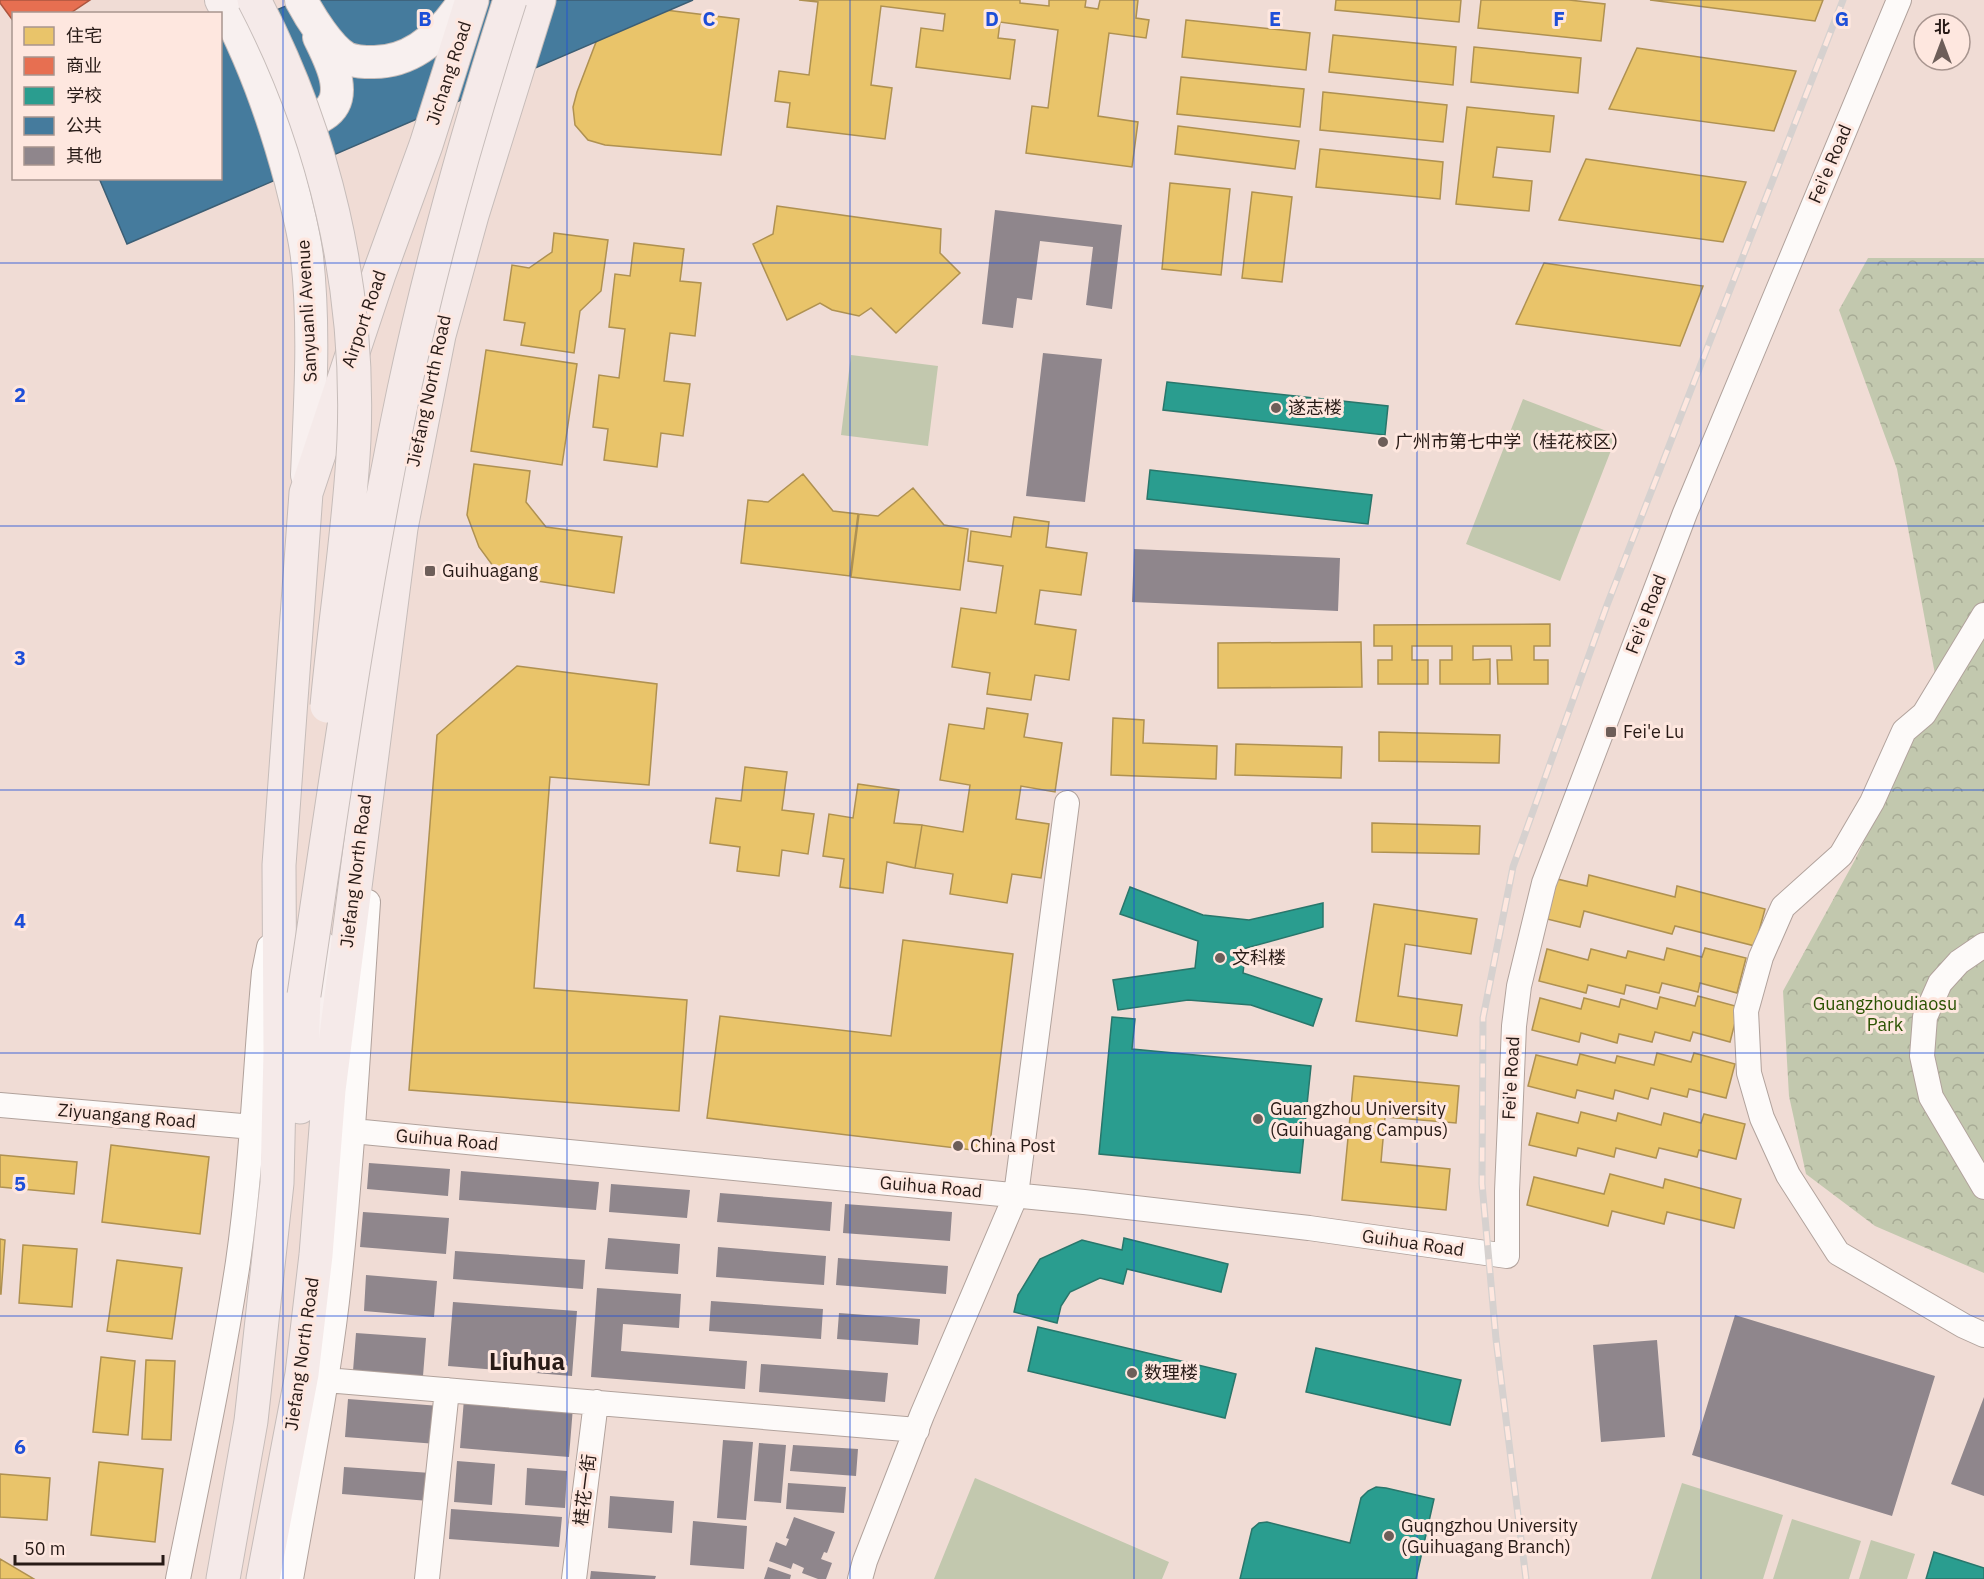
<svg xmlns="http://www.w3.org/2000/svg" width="1984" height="1579" viewBox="0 0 1984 1579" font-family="'IBM Plex Sans','Noto Sans SC',sans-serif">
<defs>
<pattern id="park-crowns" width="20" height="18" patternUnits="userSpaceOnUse" patternTransform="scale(1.5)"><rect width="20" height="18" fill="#c2c8ae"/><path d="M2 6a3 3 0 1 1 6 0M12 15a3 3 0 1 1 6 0" fill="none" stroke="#a7ab95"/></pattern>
</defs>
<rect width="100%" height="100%" fill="#f0dcd5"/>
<path fill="url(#park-crowns)" d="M1868,258H1984V1273L1875,1226L1806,1174L1789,1096L1783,991L1856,858L1937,685L1897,469L1839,310Z"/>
<path fill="#c2c8ae" d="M851,355L938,366L928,446L841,435Z
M1523,399L1617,435L1560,581L1466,544Z
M975,1478L1169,1562L1162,1579H934Z
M1682,1483L1783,1515L1763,1579H1651Z
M1792,1519L1861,1541L1849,1579H1773Z
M1871,1540L1915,1554L1907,1579H1859Z"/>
<path fill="#e9c46a" stroke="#af9151" stroke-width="1.5" d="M799,0H1020V3L1049,6V0H1086L1085,7L1098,9L1100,0H1138L1136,18L1149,20L1146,38L1109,33L1098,116L1138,122L1132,167L1026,153L1032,106L1048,108L1058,30L1000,22L998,38L1015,40L1010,79L916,67L921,28L943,31L945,14L881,6L871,85L892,88L885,139L787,127L790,103L775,101L779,71L809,75L818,2Z
M1336,0H1461L1459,22L1335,10Z
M1481,0H1569L1605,4L1601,41L1478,28Z
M1650,0H1823L1815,21Z
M636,9H657L739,19L721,155L605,145L588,140L575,125L573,107L577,92L601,29L619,15Z
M1186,20L1310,33L1306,70L1182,57Z
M1333,35L1456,47L1453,85L1329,72Z
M1474,47L1581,58L1578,93L1471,82Z
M1637,48L1796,71L1774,131L1609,109Z
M1181,77L1304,89L1300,127L1177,114Z
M1323,92L1447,105L1443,142L1320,130Z
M1467,107L1554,116L1550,152L1497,147L1493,177L1532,181L1529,211L1456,204Z
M1178,126L1299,141L1295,169L1175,154Z
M1320,149L1443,162L1440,199L1316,187Z
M1586,159L1746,182L1723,242L1559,220Z
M1170,183L1230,189L1221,275L1162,269Z
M1252,192L1292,197L1282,282L1242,278Z
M777,206L941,229L940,253L960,273L896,333L871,308L859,316L832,310L820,303L787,320L753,244L773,234Z
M554,233L608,240L601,291L580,311L574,353L521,345L525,323L504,320L512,265L529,268L552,252Z
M634,243L684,249L680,281L701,283L695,336L670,333L664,381L690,384L683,436L661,433L657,467L604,460L608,429L593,427L599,375L619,378L625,329L609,327L615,274L630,276Z
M1544,263L1703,286L1680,346L1516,324Z
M486,350L577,364L562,465L471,451Z
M474,464L530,471L526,502L546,527L622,537L614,593L518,578L493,566L479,547L467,515Z
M803,474L833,511L858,514L850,576L741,563L748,500L768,502Z
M913,488L944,525L968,529L960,590L851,577L859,514L878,516Z
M1014,517L1049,522L1046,547L1087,553L1081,595L1040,590L1035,624L1076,630L1069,680L1035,675L1031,700L987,694L990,673L952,667L961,608L996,613L1003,566L968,561L971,531L1011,537Z
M1550,624V646H1534V660H1548V684H1498L1497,660H1512L1511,646H1473V660L1490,659V684H1440V660H1452V646H1412V660H1428V684H1378V660H1392V646H1374V625Z
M1361,642L1362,687L1218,688V643Z
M517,666L657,684L649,785L550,777L534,988L687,1000L679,1111L409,1090L437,735Z
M987,708L1028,714L1024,737L1062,743L1055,792L1021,786L1016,819L1049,824L1041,878L1012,874L1007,903L950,894L953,874L915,868L922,825L963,832L970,785L940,780L949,724L984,729Z
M1113,718L1144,720L1143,743L1217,746L1216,779L1111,775Z
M1379,732L1500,735L1499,763L1379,761Z
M1236,744L1342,747L1341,778L1235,775Z
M745,767L787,772L782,810L814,814L808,854L782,850L779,876L737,871L740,847L710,843L716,798L741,801Z
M858,784L899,790L894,823L922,825L915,868L887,862L883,893L840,887L844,859L823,856L829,814L853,818Z
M1372,823L1480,826L1479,854L1372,852Z
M1589,875L1675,897L1677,886L1765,909L1755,946L1675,926L1672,934L1584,911L1580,927L1547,919L1557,879L1587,886Z
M1374,904L1477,919L1471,954L1405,944L1398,996L1462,1005L1457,1036L1356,1021Z
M903,940L1013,954L989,1152L707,1118L720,1016L891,1036Z
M1667,948L1702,957L1705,948L1746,958L1737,993L1700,983L1698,992L1662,983L1659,993L1626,985L1624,994L1588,985L1586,993L1539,981L1547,949L1588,960L1591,949L1626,958L1628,951L1664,960Z
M1698,996L1739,1007L1730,1042L1693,1032L1690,1041L1655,1032L1652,1042L1619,1034L1617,1043L1581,1033L1579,1042L1532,1030L1540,998L1581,1009L1584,998L1619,1007L1621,999L1657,1009L1660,997L1695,1006Z
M1657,1053L1691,1062L1694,1053L1735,1064L1726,1098L1689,1089L1687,1097L1651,1088L1648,1099L1615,1090L1613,1099L1577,1090L1575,1098L1528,1086L1536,1055L1577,1065L1580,1054L1615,1063L1617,1056L1654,1065Z
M1354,1076L1459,1086L1456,1123L1385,1117L1381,1162L1450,1169L1446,1210L1342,1200Z
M1581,1112L1616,1121L1618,1113L1661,1125L1664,1113L1701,1123L1704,1114L1745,1124L1736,1159L1699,1150L1697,1157L1659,1148L1656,1158L1616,1148L1614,1157L1578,1148L1576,1156L1529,1145L1537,1113L1578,1123Z
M111,1145L209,1157L200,1234L102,1222Z
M0,1155L77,1162L74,1194L0,1187Z
M1610,1174L1663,1188L1665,1179L1741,1199L1734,1228L1667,1212L1664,1224L1612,1211L1608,1226L1527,1205L1534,1177L1604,1194Z
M0,1239L5,1240L1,1294H0Z
M23,1245L77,1249L72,1307L19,1303Z
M117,1260L182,1268L172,1339L107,1331Z
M101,1357L135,1361L128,1435L93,1432Z
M146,1360L175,1361L171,1440L142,1439Z
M99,1462L163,1469L155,1542L91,1535Z
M0,1474L50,1478L47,1520L0,1517Z
M0,1559L34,1579H0Z"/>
<path fill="#e76f51" stroke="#ad563f" stroke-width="1.5" d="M0,0H90L69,14H14V22L0,3Z"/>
<path fill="#2a9d8f" stroke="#29766b" stroke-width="1.5" d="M1167,382L1388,406L1385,435L1163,410Z
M1150,470L1372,495L1368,524L1147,499Z
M1130,887L1203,915L1249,920L1323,903V927L1246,948L1243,973L1322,999L1313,1026L1251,1005L1188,1000L1118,1010L1113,980L1195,968L1198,941L1120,914Z
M1112,1017L1135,1019L1132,1049L1311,1066L1300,1173L1099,1154Z
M1124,1238L1228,1264L1221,1292L1127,1269L1123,1284L1100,1278L1070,1292L1061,1306L1057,1323L1014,1312L1018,1295L1040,1259L1082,1240L1122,1250Z
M1038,1327L1236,1374L1225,1418L1028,1371Z
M1316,1348L1461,1380L1450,1425L1306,1392Z
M1376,1487L1386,1488L1434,1499L1416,1579H1240L1252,1529L1259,1523L1267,1522L1350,1543L1361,1498L1368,1491Z
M1934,1552L1984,1568V1579H1926Z"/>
<path fill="#457b9d" stroke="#3c5e74" stroke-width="1.5" d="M300,0H693L127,244L99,178H220V34Z"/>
<path fill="#8f868c" d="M995,210L1122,225L1112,309L1086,305L1093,247L1040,241L1032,300L1017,298L1013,328L982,324Z
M1043,353L1102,359L1085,502L1026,496Z
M1134,549L1340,558L1338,611L1132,602Z
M369,1163L450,1169L448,1196L367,1189Z
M461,1171L599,1182L596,1210L459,1200Z
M611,1184L690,1190L687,1218L609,1212Z
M720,1193L832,1202L830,1231L717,1222Z
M845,1204L952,1212L950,1241L843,1233Z
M363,1212L449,1218L446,1254L360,1247Z
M608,1238L680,1244L678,1274L605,1269Z
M718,1247L826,1256L824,1285L716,1277Z
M455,1251L585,1260L583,1289L453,1279Z
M838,1258L948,1266L946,1294L836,1285Z
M366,1275L437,1281L434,1317L364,1311Z
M597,1288L681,1294L679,1328L623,1324L621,1351L747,1361L745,1389L591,1377Z
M711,1301L823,1309L821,1339L709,1331Z
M453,1302L577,1311L572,1376L448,1366Z
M839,1313L920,1319L918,1345L837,1339Z
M1735,1315L1935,1376L1892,1516L1692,1455Z
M356,1333L426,1338L423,1376L353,1371Z
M1657,1340L1665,1437L1601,1442L1593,1345Z
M761,1364L888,1373L885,1402L759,1392Z
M1984,1397V1496L1951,1484Z
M348,1399L440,1406L437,1444L345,1437Z
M464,1399L573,1407L569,1457L460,1448Z
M723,1440L753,1442L746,1520L717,1518Z
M759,1443L786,1445L781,1503L754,1501Z
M793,1445L858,1449L856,1476L790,1471Z
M457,1461L495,1464L492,1505L454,1502Z
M344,1467L431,1473L429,1501L342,1494Z
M527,1468L567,1471L565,1508L525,1505Z
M788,1483L846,1487L844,1513L786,1509Z
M610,1496L674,1501L672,1533L608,1528Z
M451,1509L562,1517L559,1547L449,1539Z
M794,1517L835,1532L827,1553L824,1552L821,1559L832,1563L826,1579H818L802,1573L804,1568L793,1563L791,1569L769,1561L776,1542L786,1546L789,1539L786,1538Z
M693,1521L747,1526L744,1569L690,1565Z
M768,1567L791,1575L790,1579H764Z
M591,1571L656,1576L655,1579H590Z"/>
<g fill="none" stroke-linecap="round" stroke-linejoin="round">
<g stroke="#b1a29c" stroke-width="26">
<path id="minor" d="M1984,615L1924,714L1904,731L1872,802L1841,855L1783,907L1761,957L1746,1011L1749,1073L1762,1118L1788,1175L1838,1253L1964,1326L1984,1335
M1984,945L1959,962L1940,983L1925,1017L1922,1056L1931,1097L1984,1187
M0,1105L253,1127
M353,1131L1084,1202L1309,1228L1507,1256V1191L1514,1026L1519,986L1544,883L1685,513L1899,0
M326,1380L917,1430
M178,1579C199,1474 222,1368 238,1262C252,1165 255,1068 264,972L269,947
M291,1579C307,1487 326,1394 337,1301C352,1169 359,1035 368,902
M427,1579L447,1390
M574,1579L596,1402
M860,1579L865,1561L922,1415L1016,1195L1067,803"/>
</g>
<g stroke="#c6bcb9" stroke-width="34">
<path id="major" d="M221,0C253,58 274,118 291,182C297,207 304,232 307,257C315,330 310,403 307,475
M301,0C310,17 329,48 346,58C355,62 364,62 374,62C414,62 444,32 465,0
M283,116C292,122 300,121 310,120C316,120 319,118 323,115C351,97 330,60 319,37
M321,947L320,970L326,1050"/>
</g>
<g stroke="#c6bcb9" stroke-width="35">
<path id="highway" d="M300,1107L304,995
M223,1579L251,1421L277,1183L280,1052L279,865L306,493L379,274L426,145L472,0
M263,1579L302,1374L316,1255L329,1090L401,528L439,335L472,215L539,0"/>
</g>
<use href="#minor" stroke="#fdfaf9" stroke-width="24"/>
<use href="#major" stroke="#f8f0ef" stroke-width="32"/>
<use href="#highway" stroke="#f5eae9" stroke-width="33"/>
<g stroke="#d6d1cf" stroke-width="7">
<path id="rail" d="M1526,1579L1496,1339L1482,1184L1483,1018L1513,867L1607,605L1843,0"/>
</g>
<use href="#rail" stroke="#fee7df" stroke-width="4.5" stroke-dasharray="14" stroke-linecap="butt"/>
<g stroke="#c6bcb9" stroke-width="35" stroke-linecap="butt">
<path id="highway-bridge" d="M254,0C325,136 360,285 354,439C350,528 335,617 327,706
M304,995C334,792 362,590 404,390C432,258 469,128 510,0"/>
</g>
<use href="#highway-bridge" stroke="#f5eae9" stroke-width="33"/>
</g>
<path fill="none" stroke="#1d4ed8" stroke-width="1.5" stroke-opacity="0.55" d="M283,0V1579M567,0V1579M850,0V1579M1134,0V1579M1417,0V1579M1701,0V1579M0,263H1984M0,526H1984M0,790H1984M0,1053H1984M0,1316H1984"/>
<g fill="#6d5e59" stroke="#fee7df" stroke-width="2">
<circle cx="1276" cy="408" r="6"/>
<circle cx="1383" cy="442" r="6"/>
<rect x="424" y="565" width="12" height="12" rx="3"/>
<rect x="1605" y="726" width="12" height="12" rx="3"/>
<circle cx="1220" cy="958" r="6"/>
<circle cx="1258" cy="1119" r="6"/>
<circle cx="958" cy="1146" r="6"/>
<circle cx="1132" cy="1373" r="6"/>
<circle cx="1389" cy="1536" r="6"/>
</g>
<g text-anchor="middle" stroke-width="6" stroke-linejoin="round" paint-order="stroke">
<g font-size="18" fill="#271a16" stroke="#fee7df">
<text transform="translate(449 73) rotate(-72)" y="6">Jichang Road</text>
<text transform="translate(1830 164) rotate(-67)" y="6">Fei'e Road</text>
<text transform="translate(307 311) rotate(-93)" y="6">Sanyuanli Avenue</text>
<text transform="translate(364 319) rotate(-71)" y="6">Airport Road</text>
<text transform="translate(429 391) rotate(-78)" y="6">Jiefang North Road</text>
<text transform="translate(1646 614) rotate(-69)" y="6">Fei'e Road</text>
<text transform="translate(356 871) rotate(-83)" y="6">Jiefang North Road</text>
<text transform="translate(1511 1078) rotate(-87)" y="6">Fei'e Road</text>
<text transform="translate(127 1116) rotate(5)" y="6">Ziyuangang Road</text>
<text transform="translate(447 1140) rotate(5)" y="6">Guihua Road</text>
<text transform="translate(931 1187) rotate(5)" y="6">Guihua Road</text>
<text transform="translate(1413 1243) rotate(8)" y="6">Guihua Road</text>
<text transform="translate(302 1354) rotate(-82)" y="6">Jiefang North Road</text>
<text transform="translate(585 1490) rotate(-83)" y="6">桂花一街</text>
</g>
<g font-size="18" fill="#271a16" stroke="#fee7df" text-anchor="start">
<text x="1288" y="414">遂志楼</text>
<text x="1395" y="448">广州市第七中学（桂花校区）</text>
<text x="442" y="577">Guihuagang</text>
<text x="1623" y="738">Fei'e Lu</text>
<text x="1232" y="964">文科楼</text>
<text x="1270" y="1115">Guangzhou University<tspan x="1270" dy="21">(Guihuagang Campus)</tspan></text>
<text x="970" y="1152">China Post</text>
<text x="1144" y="1379">数理楼</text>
<text x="1401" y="1532">Guqngzhou University<tspan x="1401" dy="21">(Guihuagang Branch)</tspan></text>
</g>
<g font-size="18" fill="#2a5201" stroke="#fee7df">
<text x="1885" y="1010">Guangzhoudiaosu<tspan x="1885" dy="21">Park</tspan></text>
</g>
<g font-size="24" font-weight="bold" fill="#271a16" stroke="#fee7df">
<text x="527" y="1370">Liuhua</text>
</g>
</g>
<g font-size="20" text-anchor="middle" font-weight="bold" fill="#1d4ed8" stroke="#fee7df" stroke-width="6" stroke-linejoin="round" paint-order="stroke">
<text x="425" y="26">B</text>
<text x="709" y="26">C</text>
<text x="992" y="26">D</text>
<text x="1275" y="26">E</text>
<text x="1559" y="26">F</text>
<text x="1842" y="26">G</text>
<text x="20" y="402">2</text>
<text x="20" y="665">3</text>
<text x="20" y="928">4</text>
<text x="20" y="1191">5</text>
<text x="20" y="1454">6</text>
</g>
<rect x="12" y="12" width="210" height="168" fill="#fee7df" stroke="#a8958f" stroke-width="1.5"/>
<rect x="24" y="27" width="30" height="18" fill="#e9c46a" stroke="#a8958f" stroke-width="1.5"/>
<text x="66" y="42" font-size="18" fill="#271a16">住宅</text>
<rect x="24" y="57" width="30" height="18" fill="#e76f51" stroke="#a8958f" stroke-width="1.5"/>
<text x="66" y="72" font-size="18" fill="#271a16">商业</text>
<rect x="24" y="87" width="30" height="18" fill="#2a9d8f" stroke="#a8958f" stroke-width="1.5"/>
<text x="66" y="102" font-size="18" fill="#271a16">学校</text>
<rect x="24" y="117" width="30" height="18" fill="#457b9d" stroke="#a8958f" stroke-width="1.5"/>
<text x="66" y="132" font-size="18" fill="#271a16">公共</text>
<rect x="24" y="147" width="30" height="18" fill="#8f868c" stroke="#a8958f" stroke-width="1.5"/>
<text x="66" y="162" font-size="18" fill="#271a16">其他</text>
<g transform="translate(1942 42)"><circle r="28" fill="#fee7df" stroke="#a8958f" stroke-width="1.5"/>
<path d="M0-4.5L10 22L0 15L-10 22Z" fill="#6d5e59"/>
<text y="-9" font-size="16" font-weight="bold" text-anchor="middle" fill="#271a16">北</text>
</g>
<path d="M15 1555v9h148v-9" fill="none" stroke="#271a16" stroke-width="3"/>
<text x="24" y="1555" font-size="18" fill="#271a16" stroke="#fee7df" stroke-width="4.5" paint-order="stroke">50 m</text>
</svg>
